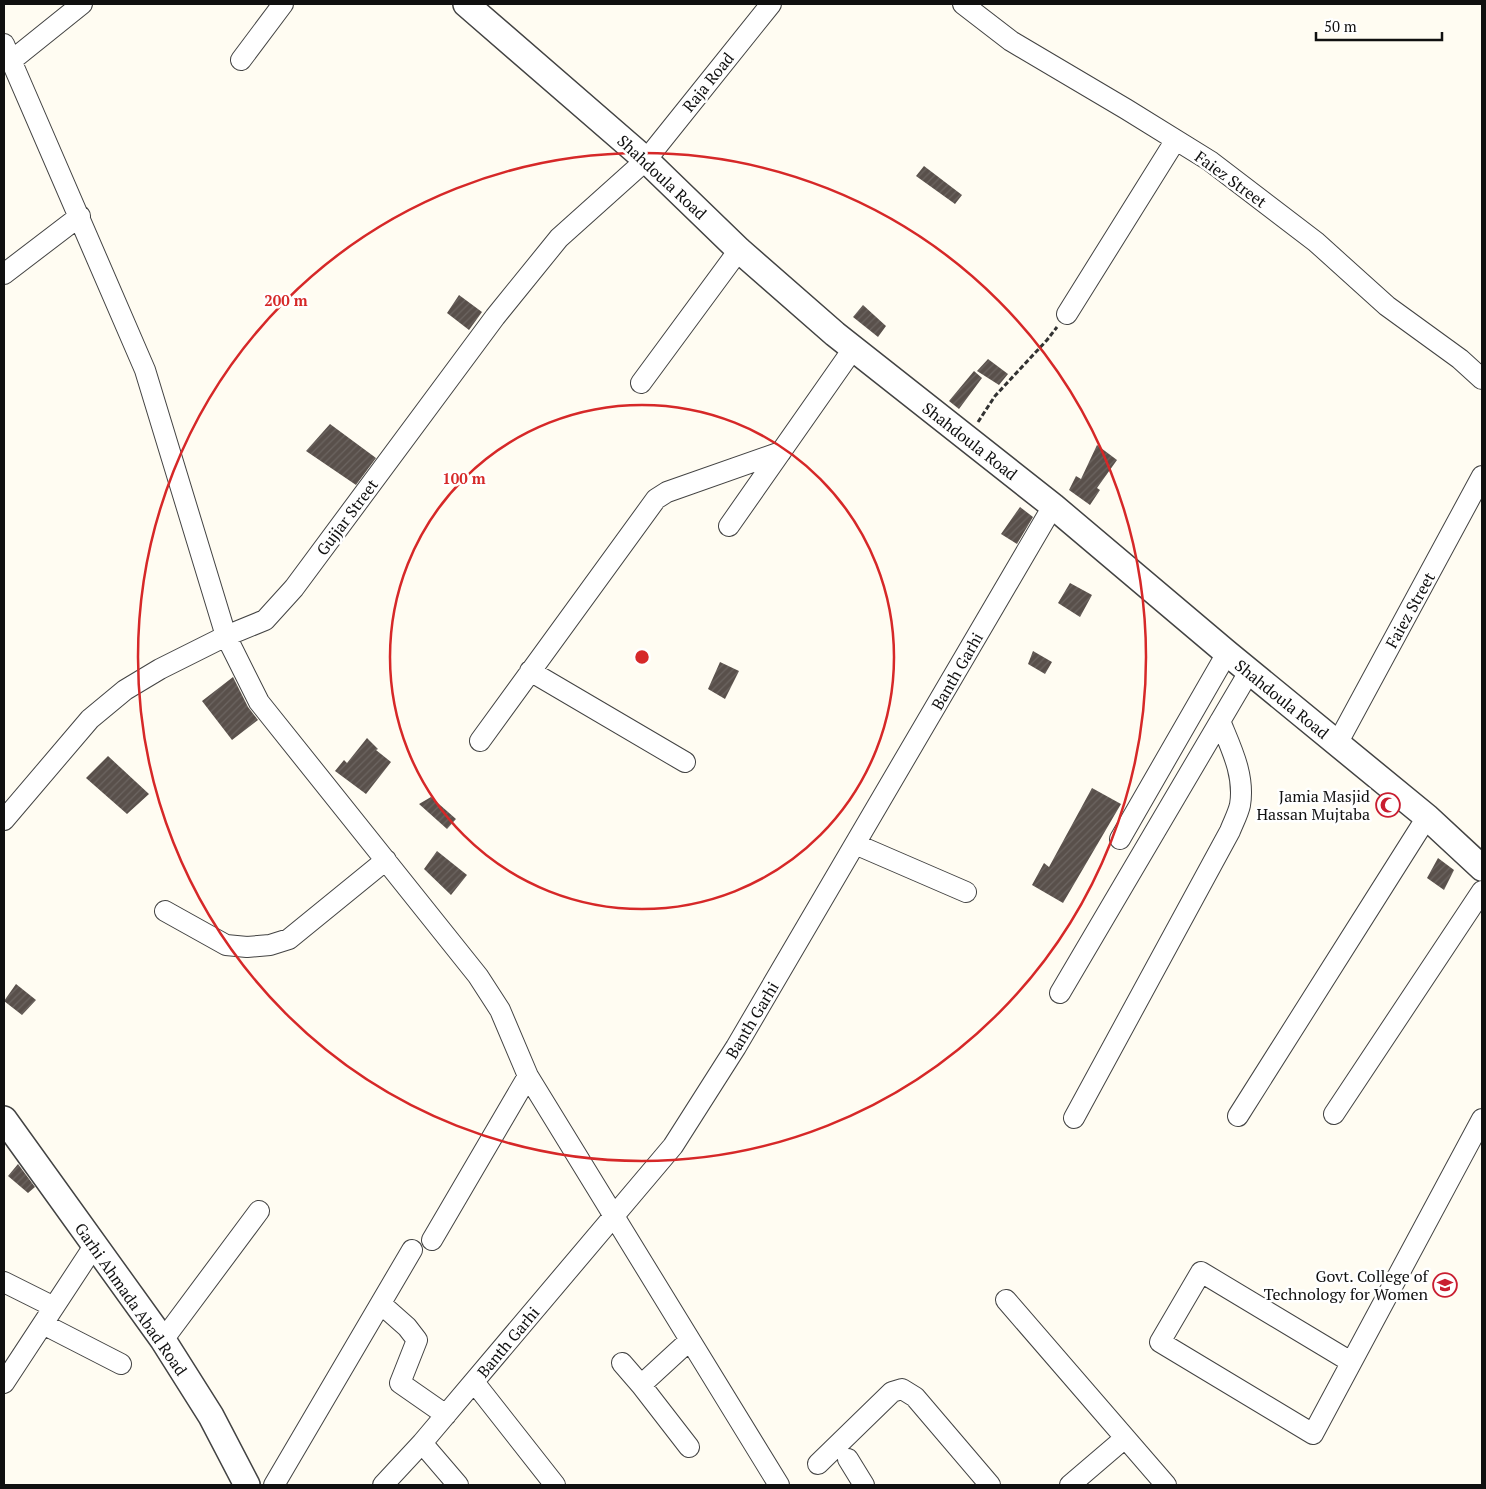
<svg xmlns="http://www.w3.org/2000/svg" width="1486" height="1489" viewBox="0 0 1486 1489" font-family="'PT Serif',serif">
<defs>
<pattern id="building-hatch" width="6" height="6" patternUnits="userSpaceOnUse" patternTransform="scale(1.25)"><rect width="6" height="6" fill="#59504b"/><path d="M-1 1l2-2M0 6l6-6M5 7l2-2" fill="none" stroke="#6c6561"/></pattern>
</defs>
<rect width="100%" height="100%" fill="#fffcf2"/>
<path fill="url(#building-hatch)" d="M924,166L962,195L955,204L916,176Z
M459,295L482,312L469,330L447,313Z
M863,305L886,326L878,337L853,317Z
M988,359L1008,374L999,385L977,371Z
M974,371L982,378L959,409L949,401Z
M330,424L376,458L356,485L306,451Z
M1097,445L1117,460L1097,488L1100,490L1090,505L1069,490L1076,476L1081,479Z
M1020,507L1033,517L1017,544L1001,534Z
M1070,583L1092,595L1080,617L1058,603Z
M1033,651L1052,662L1045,674L1028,664Z
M720,662L739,671L725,699L708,689Z
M233,677L248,707L258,720L232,740L202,701Z
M367,738L378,749L376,750L391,762L366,794L335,771L344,760L347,763Z
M108,756L149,794L127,814L86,778Z
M1092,788L1121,804L1063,903L1032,885L1044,863L1049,867Z
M431,797L456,819L447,829L419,804Z
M437,851L467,875L451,895L424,869Z
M1438,858L1454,870L1444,890L1427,878Z
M16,984L36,1000L22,1015L4,1001Z
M18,1164L35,1187L28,1193L8,1176Z"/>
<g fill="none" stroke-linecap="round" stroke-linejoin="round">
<g stroke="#434343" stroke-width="22">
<path id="minor" d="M963,4L1011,41L1126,109L1210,161L1316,242L1387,306L1460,359L1482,379
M4,44L145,370L226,636L259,702L478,976L500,1010L528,1076L779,1485
M241,60L283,4
M11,61L82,4
M4,274L80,216
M1067,314L1175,141
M641,383L739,250
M729,526L853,349
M530,671L685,762
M480,741L656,499L667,492L781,452
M1337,744L1482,476
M4,820L90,719L125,690L160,669L226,636L265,620L294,588L495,317L559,238L646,160L771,4
M1120,839L1227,653
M855,844L966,892
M165,911L226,945L247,947L270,945L289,939L386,860
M1060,993L1249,672
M1334,1114L1482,891
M1238,1116L1427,817
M1074,1118L1230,831C1233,823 1238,814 1240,805C1245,775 1231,748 1220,721
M432,1240L528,1076
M4,1282L54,1307
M1006,1300L1166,1485
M381,1304L407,1327L417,1340L400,1383L446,1415
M43,1324L121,1364
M163,1340L259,1211
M1351,1362L1201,1272L1160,1342L1313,1434L1482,1119
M622,1363L641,1385L689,1447
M474,1382L555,1485
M4,1383L94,1246
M641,1385L690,1340
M422,1443L458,1485
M848,1459L864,1485
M818,1464L892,1392L902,1389L915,1397L990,1485
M274,1485L412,1250
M383,1485L422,1443L673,1146L736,1047L1053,506
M1070,1485L1125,1438"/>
</g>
<g stroke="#434343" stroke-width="28">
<path id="tertiary" d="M466,4L646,160L739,250L835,334L1053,506L1227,653L1427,817L1482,868
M4,1119L163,1340L211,1416L247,1485"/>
</g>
<path stroke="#323232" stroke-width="3" stroke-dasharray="5 2.5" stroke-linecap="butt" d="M978,422L995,396L1047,340L1057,327"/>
<use href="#minor" stroke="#fff" stroke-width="20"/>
<use href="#tertiary" stroke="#fff" stroke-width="25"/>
</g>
<g fill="none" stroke="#d62828" stroke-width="2.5">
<circle cx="642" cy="657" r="252"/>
<circle cx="642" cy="657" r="504"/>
</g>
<defs>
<g id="mosque-ring" transform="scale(1.25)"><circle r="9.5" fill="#fff" stroke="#c91e30" stroke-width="1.5"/><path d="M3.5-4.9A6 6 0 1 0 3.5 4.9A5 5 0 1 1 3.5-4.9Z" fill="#c91e30"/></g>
<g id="university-ring" transform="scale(1.25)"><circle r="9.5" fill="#fff" stroke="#c91e30" stroke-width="1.5"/><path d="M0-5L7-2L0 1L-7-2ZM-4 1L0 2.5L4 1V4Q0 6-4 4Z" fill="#c91e30"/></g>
</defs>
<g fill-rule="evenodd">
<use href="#mosque-ring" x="1388" y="805"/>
<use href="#university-ring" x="1445" y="1285"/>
</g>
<g text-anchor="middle" stroke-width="5" stroke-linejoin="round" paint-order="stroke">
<g font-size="16" fill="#101010" stroke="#fff">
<text transform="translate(708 82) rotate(-51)" y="6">Raja Road</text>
<text transform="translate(662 177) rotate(43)" y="6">Shahdoula Road</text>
<text transform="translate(1231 179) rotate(36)" y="6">Faiez Street</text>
<text transform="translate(970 441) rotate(38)" y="6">Shahdoula Road</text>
<text transform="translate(347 517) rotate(-53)" y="6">Gujjar Street</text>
<text transform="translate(1410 610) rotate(-61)" y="6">Faiez Street</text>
<text transform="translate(957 671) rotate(-60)" y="6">Banth Garhi</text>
<text transform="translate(1282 699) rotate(39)" y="6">Shahdoula Road</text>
<text transform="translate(752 1020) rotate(-59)" y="6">Banth Garhi</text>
<text transform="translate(131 1299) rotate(55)" y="6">Garhi Ahmada Abad Road</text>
<text transform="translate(508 1342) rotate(-50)" y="6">Banth Garhi</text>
</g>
<g font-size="16" fill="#101010" stroke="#fff" text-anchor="end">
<text x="1370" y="802">Jamia Masjid<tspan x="1370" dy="18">Hassan Mujtaba</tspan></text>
<text x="1428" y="1282">Govt. College of<tspan x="1428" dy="18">Technology for Women</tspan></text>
</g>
</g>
<circle cx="642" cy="657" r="8" fill="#d62828" stroke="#fff" stroke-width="2.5"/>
<g font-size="15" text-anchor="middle" font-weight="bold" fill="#d62828" stroke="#fff" stroke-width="5" stroke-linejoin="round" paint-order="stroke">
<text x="286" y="306">200 m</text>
<text x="464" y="484">100 m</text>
</g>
<rect width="1486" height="1489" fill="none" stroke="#101010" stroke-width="10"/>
<path d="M1316 32v8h126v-8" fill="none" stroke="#101010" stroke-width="2.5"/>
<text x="1324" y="32" font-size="15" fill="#101010" stroke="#ffffff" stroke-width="4" paint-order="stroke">50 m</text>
</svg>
